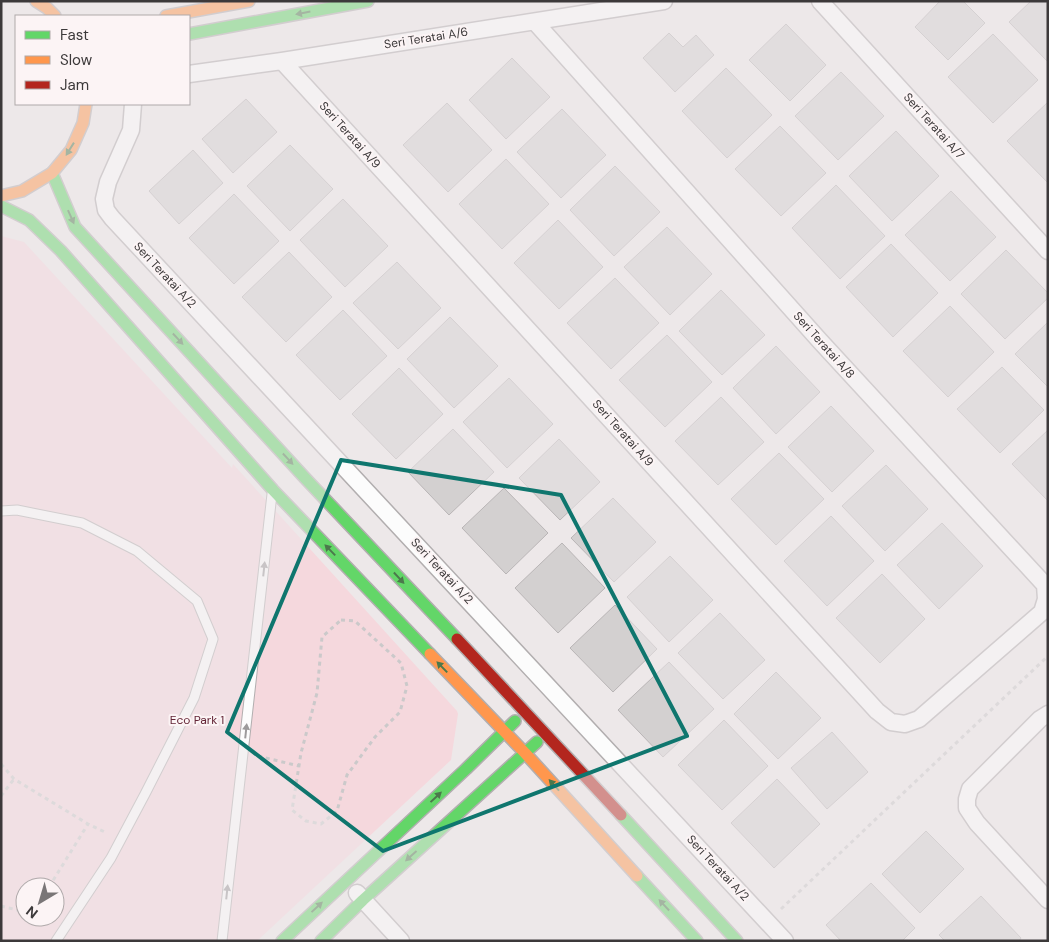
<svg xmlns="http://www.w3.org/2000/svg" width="1049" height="942" viewBox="0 0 1049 942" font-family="'DM Sans',sans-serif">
<rect width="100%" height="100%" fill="#ede8e9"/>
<path fill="#f5d8dd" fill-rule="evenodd" d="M1,236L24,242L232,468L233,464L457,711L458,714L451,760L257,941H1ZM25,887H55V917H25Z"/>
<path fill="#d3d0d0" stroke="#b9b5b6" d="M940,1H963L985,23L948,60L915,27Z
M1031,1H1048V62L1009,22Z
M786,24L826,65L790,101L749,60Z
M669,33L683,47L696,35L714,55L675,92L643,58Z
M993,34L1038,80L993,123L948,77Z
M512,58L550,97L506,139L469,100Z
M726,68L772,115L727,158L682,111Z
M841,72L884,116L838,160L795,116Z
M246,99L277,132L233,173L202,139Z
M1048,102V183L1007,141Z
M447,103L492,150L448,192L403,145Z
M562,109L606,155L561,198L517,152Z
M780,126L826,173L781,216L735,169Z
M896,131L939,176L892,221L849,176Z
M290,145L333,189L290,231L247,186Z
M193,150L223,183L179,224L149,191Z
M506,159L549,204L502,249L459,204Z
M615,166L660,212L614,256L570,210Z
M836,185L885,236L840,279L792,228Z
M951,191L996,237L950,281L905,235Z
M234,194L279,241L234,284L189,238Z
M343,199L388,246L345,287L300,240Z
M558,220L603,267L559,309L514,263Z
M667,227L712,274L670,315L624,267Z
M891,244L938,293L893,337L846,287Z
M1006,250L1048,293V298L1005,339L961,294Z
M289,252L332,297L286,342L242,297Z
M397,262L441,308L398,349L353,303Z
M615,278L659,323L611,369L567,323Z
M721,290L765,335L722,375L679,331Z
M950,306L994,352L948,397L903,351Z
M343,310L387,356L340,400L296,355Z
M450,317L498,366L454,408L407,359Z
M1048,322V387L1015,354Z
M667,335L712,382L665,427L619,380Z
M776,346L820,392L776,434L733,388Z
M1002,367L1044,410L1000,453L957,409Z
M399,368L443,414L396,459L352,414Z
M509,378L553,424L507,468L463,422Z
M721,397L764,442L718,485L675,441Z
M831,406L874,451L832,492L788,447Z
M453,429L494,472L449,515L408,472Z
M1048,430V501L1012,464Z
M559,439L600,482L560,520L519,478Z
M779,453L824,499L776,545L731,499Z
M886,465L928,509L885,551L842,506Z
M504,488L548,533L506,574L462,528Z
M613,498L656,542L614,582L571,538Z
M831,516L874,561L827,606L784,561Z
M942,523L983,566L939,609L897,565Z
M562,543L605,588L558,633L515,588Z
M670,556L713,600L669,642L627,597Z
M882,574L925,619L880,663L836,618Z
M615,605L657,649L613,692L570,648Z
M720,613L765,660L723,699L678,653Z
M669,662L714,709L663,757L618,710Z
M776,672L821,718L778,759L734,714Z
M724,720L768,766L722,810L678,765Z
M832,732L868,772L827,809L791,768Z
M777,779L820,824L774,868L731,823Z
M926,831L964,869L920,913L882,874Z
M871,883L915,928L902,941H841L826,925Z
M981,896L1021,938L1019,941H945L939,935Z"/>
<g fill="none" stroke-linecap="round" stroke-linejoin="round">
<g stroke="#b2aeaf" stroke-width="11">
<path id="lane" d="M1,511L17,510L82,523L137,551L197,601L213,639L194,698L145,794L111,858L56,941
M222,941L272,494"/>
</g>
<g stroke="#b2aeaf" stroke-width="19">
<path id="street" d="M820,1L1048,251
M282,61L877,711L891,722L905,724L919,719L1042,612L1046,599L1045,585L820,341L535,22
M189,74L282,61L664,1
M133,104L131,130L108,182L104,199L106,210L112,218L785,941
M1048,714L1040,719L970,789L967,799V808L977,823L1048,900
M357,893L401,941"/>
</g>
<g stroke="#b2aeaf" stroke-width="14">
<path id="fast" d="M189,34L368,1
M52,173L75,227L305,478L457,639
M1,206L29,220L61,251L273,490L430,654
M621,815L737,941
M637,876L697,941
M282,941L466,769L515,721
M321,941L363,900L537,742"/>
</g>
<g stroke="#b2aeaf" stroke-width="14">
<path id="slow" d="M36,1L47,8L55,16
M166,16L249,1
M1,196L22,191L52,173L71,150L83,123L86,104
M430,654L525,753L637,876"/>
</g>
<g stroke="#b2aeaf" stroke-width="14">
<path id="jam" d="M457,639L621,815"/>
</g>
<path stroke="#cbc9ca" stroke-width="3" stroke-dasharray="4 4" stroke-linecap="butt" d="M341,620L355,621L401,663L407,686L400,712L375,737L347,775L337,811L321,824L306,821L292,810L301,753L317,693L322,637Z
M258,756L299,766
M1,764L14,779L88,824L107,833
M1,796L14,779
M49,887L88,824
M1,906L25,912
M781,909L1048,656"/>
<use href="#lane" stroke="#fcfcfc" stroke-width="9"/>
<use href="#street" stroke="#fcfcfc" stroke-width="16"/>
<use href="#fast" stroke="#63d668" stroke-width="11"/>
<use href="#slow" stroke="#ff974d" stroke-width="11"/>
<use href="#jam" stroke="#b3261e" stroke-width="11"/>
</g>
<defs><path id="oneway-solid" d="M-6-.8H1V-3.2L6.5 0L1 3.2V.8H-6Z" transform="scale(1.25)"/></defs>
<g fill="#4c784c">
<use href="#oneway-solid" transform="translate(303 13) rotate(169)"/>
<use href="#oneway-solid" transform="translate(70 149) rotate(122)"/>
<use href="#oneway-solid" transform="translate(71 217) rotate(66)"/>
<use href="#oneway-solid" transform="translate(178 339) rotate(47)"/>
<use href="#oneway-solid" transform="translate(288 459) rotate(47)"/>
<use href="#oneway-solid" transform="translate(330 550) rotate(-134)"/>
<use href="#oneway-solid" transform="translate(399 578) rotate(47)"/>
<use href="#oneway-solid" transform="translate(442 667) rotate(-134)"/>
<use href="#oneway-solid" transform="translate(554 785) rotate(-132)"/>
<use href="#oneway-solid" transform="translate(436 797) rotate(-43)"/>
<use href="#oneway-solid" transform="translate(411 856) rotate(138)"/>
<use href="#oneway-solid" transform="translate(664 905) rotate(-133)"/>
<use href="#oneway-solid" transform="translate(317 907) rotate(-43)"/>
</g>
<g fill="#9c9a9b">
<use href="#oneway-solid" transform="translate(264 569) rotate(-84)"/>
<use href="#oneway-solid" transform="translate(246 731) rotate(-84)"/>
<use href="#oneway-solid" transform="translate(227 892) rotate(-84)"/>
</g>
<path d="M0 0H1049V942H0ZM341,460L561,495L687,736L383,851L227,732Z" fill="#ede8e9" fill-opacity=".55" fill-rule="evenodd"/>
<path fill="none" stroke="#0f766e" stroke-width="4" stroke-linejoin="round" d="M341,460L561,495L687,736L383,851L227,732Z"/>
<g text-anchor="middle" stroke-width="4" stroke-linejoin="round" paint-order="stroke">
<g font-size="12" fill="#3c393a" stroke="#fcf4f5">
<text transform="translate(426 38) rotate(-9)" y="4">Seri Teratai A/6</text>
<text transform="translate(934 126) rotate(48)" y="4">Seri Teratai A/7</text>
<text transform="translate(350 135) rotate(48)" y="4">Seri Teratai A/9</text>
<text transform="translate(165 275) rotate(47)" y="4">Seri Teratai A/2</text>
<text transform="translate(824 345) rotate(48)" y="4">Seri Teratai A/8</text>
<text transform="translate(623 433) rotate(48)" y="4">Seri Teratai A/9</text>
<text transform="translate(442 571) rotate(47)" y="4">Seri Teratai A/2</text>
<text transform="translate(718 868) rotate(47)" y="4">Seri Teratai A/2</text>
</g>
<g font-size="12" fill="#632536" stroke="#fcf4f5">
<text x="197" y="724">Eco Park 1</text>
</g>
</g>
<rect width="1049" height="942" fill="none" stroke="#3c393a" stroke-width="5"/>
<rect x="15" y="15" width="175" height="90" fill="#fcf4f5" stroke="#afa9aa"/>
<rect x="25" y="31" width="25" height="8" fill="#63d668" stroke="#afa9aa"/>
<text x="60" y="40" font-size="15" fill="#3c393a">Fast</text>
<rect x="25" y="56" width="25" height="8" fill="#ff974d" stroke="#afa9aa"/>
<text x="60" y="65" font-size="15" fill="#3c393a">Slow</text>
<rect x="25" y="81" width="25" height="8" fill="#b3261e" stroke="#afa9aa"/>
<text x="60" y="90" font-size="15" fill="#3c393a">Jam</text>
<g transform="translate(40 902) rotate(218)"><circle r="24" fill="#fcf4f5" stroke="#afa9aa"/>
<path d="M0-4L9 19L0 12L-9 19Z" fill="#7a7677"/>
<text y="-8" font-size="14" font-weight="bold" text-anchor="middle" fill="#3c393a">N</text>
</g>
</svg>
